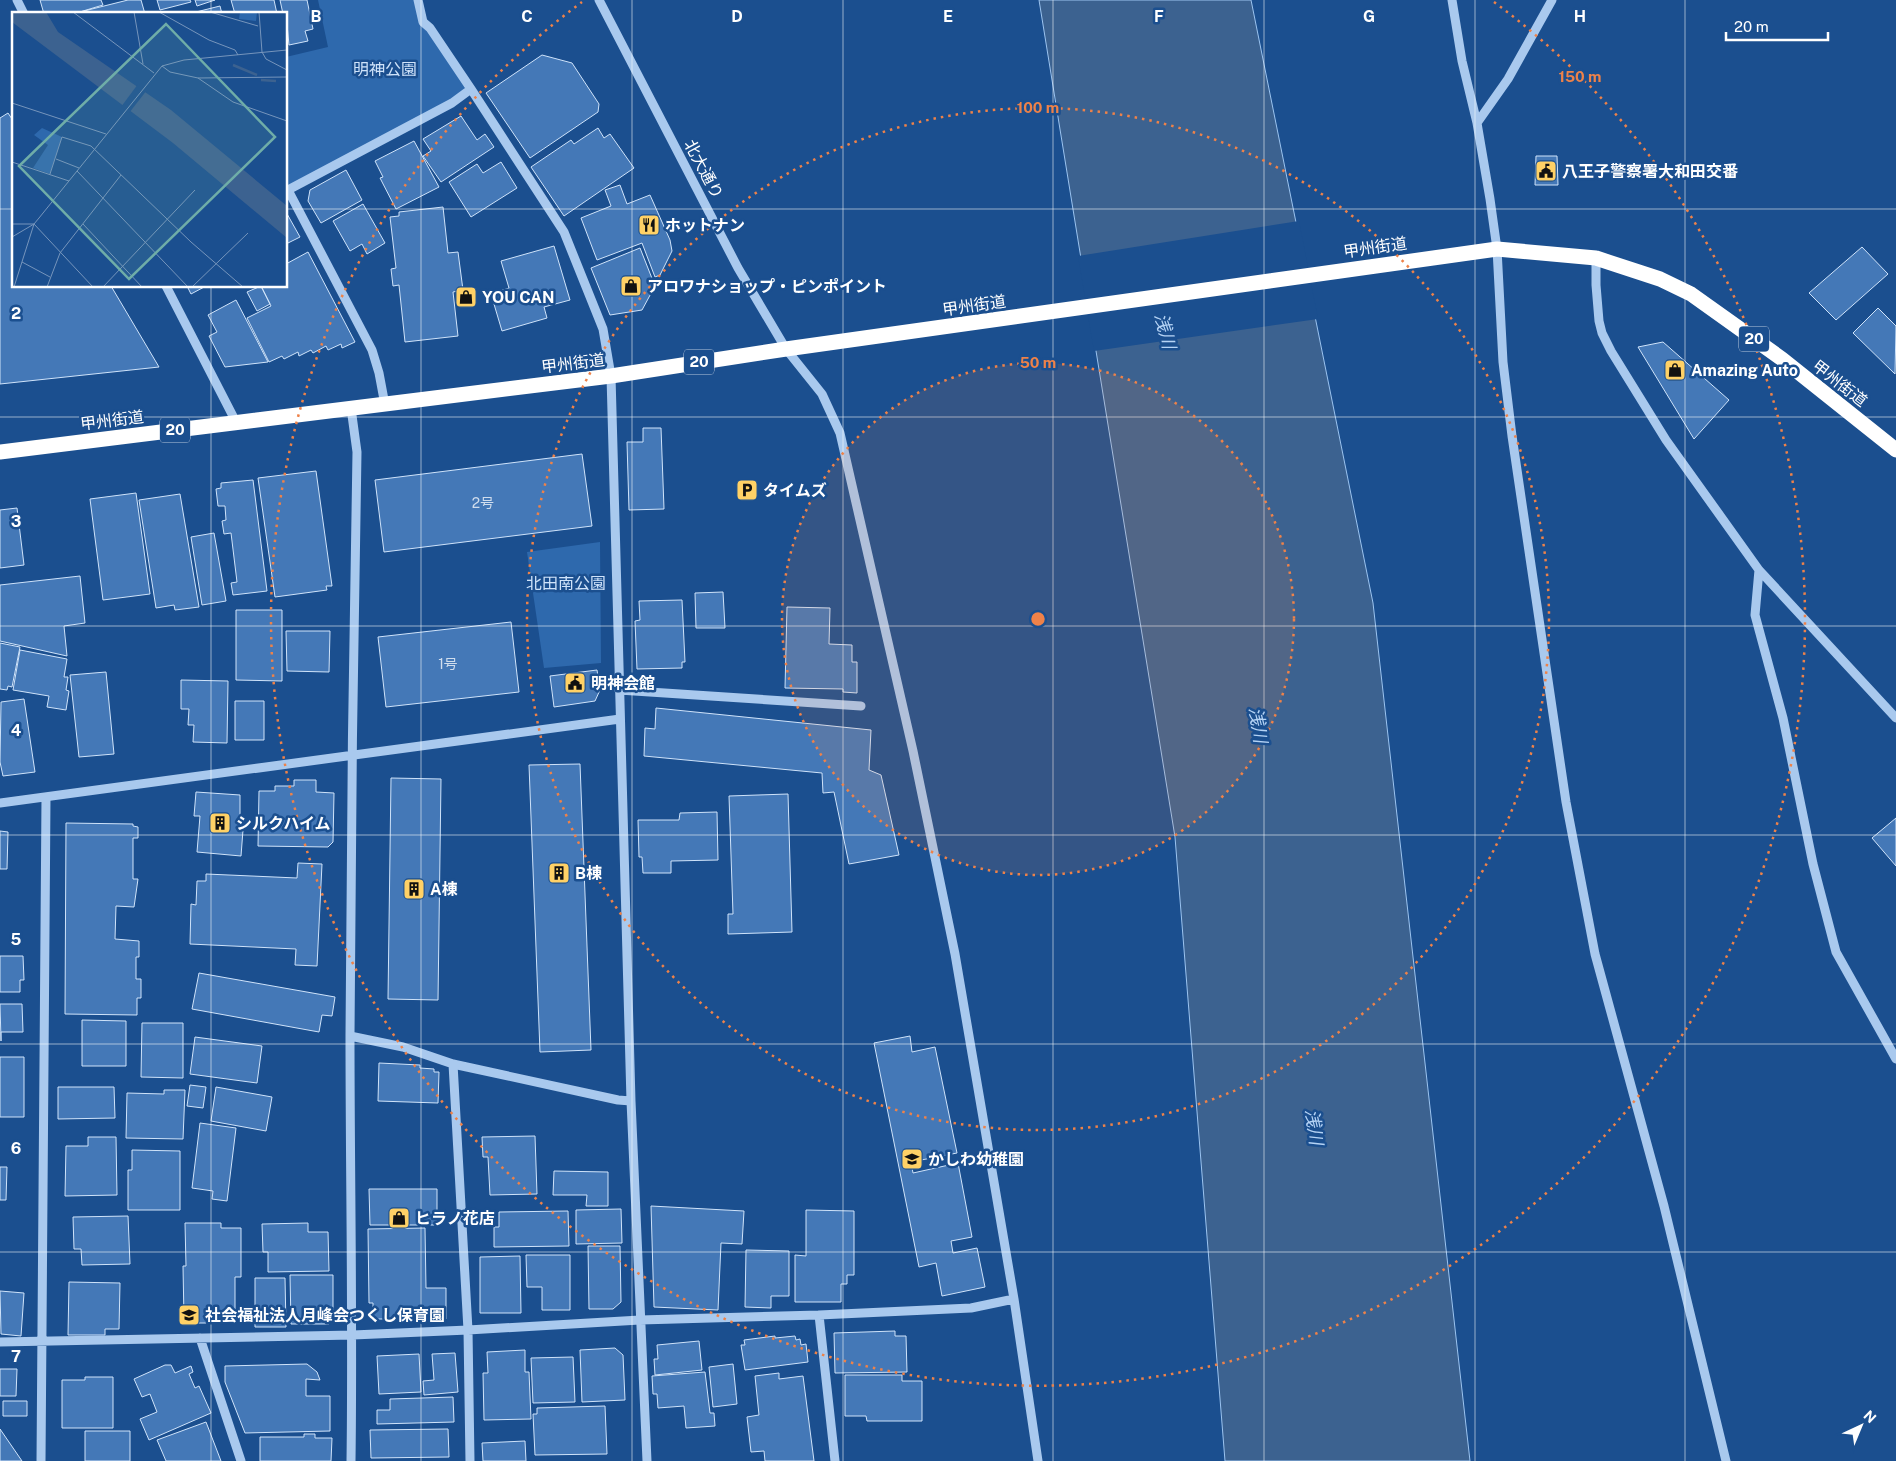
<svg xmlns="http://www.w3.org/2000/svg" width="1896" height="1461" viewBox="0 0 1896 1461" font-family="'Public Sans','Noto Sans JP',sans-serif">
<rect width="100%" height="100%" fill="#1b4f8f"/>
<path fill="#2e69ad" d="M318,0H418L423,22L471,89L286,191V57L328,47Z
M600,542L601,663L544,668L527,552Z"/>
<path fill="#3c6290" stroke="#9cc4f0" d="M1039,0H1251L1373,603L1470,1461H1225L1175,837Z"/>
<path fill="#1b4f8f" d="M1299,221L1318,319L1094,351L1078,256Z"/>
<path fill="#4478b7" stroke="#cfe3fa" d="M40,0H101L103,5L73,14H44Z
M128,0H141L145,14L76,13Z
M157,0H190L191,2L160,10Z
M195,0H215L197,6Z
M231,0H274L277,14H235Z
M280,0H307L313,29L305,31L308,41L289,45L286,14H283Z
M220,6L222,14H188Z
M542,55L572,63L599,104L598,112L530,158L486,93Z
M8,113L14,122V286H111L159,367L0,384V118Z
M461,116L477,140L485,134L494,147L441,182L423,156L431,151L423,139Z
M598,128L604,138L610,134L634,168L564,216L531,167L571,140L574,144Z
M414,141L439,187L396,209L380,178L383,177L375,161Z
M1536,156H1557L1558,185H1535Z
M501,162L517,188L471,217L449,182L477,164L483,173Z
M346,170L362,200L321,223L308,201L310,190Z
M620,185L627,204L650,195L670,240L672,251L660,275L655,277L642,243L597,260L581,218L611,206L605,190Z
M363,204L385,243L367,254L362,244L350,251L333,221Z
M443,207L448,253L458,252L463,290L453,292L458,336L405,342L399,285L393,286L391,269L396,268L390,217L399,216V212Z
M286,212L300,237L286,244Z
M554,246L570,300L544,307L547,318L502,331L491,294L509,288L501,261Z
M1862,247L1888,274L1836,320L1809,293Z
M640,248L655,286L642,310L610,315L591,268Z
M308,252L355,342L342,348L341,344L328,350L326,346L313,353L311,350L299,356L298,352L284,359L282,356L269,362L247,318L271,306L261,286H286V264Z
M187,286H206L191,294Z
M261,286L270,304L257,311L247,292Z
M236,300L268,362L225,367L209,336L217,332L208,315Z
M1878,308L1896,326L1895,374L1853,333Z
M1663,342L1729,400L1694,439L1638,347Z
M643,428H661L664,509L629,510L627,442H643Z
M582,454L592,526L384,552L375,480Z
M316,471L332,586H326L327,590L275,597L258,478Z
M253,480L267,591L233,595L231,583L237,582L231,533L224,534L222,521L226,520L225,506H218L216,489L221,488V483Z
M136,493L150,594L103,600L90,499Z
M180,494L199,607L175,610L174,605L156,608L139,500Z
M17,508L24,565L0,568V510Z
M214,533L226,601L202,605L191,537Z
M80,576L85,623L64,626L67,656L0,641V585Z
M723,592L725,628H696L695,593Z
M682,600L685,662H682V668L637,669L635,621L640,620L639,601Z
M787,607L830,608L829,644L852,645V662H857V693L843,692V689L785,688Z
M236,610H282V681L236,680Z
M511,622L519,692L386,707L378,637Z
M286,631H330L329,672L287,671Z
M0,643L20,647L12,687L8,686L7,690L0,689Z
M20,650L67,659L64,677H68L66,690L69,691L66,710L47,707L49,696L13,690Z
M597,670L600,690L595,701L554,707L550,676Z
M106,672L114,754L79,757L70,675Z
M181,680L228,681L227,743L193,742L194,725H188L189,709H181Z
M24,699L35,772L3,776L0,762L1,702Z
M235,701H264V740H235Z
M656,708L871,730L869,770L881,775L899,855L849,864L834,792L823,793L822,773L644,756L645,728L655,729Z
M580,764L591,1050L540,1052L529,765Z
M391,778L441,779L438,1000L388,999Z
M294,780H316V792L334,793L333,842L328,847L258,846L259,791H275V786H294Z
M196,792L240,795V830H243L241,856L197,852L200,816H194Z
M788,794L792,932L728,934V914H733L729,796Z
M717,812L718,860L671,861V873H643L642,857H639L638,820H679L680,813Z
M1896,818V866L1872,838Z
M66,823L133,824V826L138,827V838H133V879H138L134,907L116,906L115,939L139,941V957H136V979H141V998H137V1015L65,1014Z
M0,831L8,832L7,869H0Z
M298,863L322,864L317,966L295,965L296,949L190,944L191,904L196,905L197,881H206V874L297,878Z
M0,956H23L24,980H20V992H0Z
M199,973L335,997L332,1016L322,1015L319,1032L192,1009Z
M0,1004H22L23,1032H1V1041Z
M82,1020L126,1021V1066H82Z
M142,1023H183V1078L141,1077Z
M910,1036L912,1052L935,1047L957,1153L911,1162L913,1173L958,1163L972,1237L951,1241L953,1253L977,1248L985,1287L942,1296L936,1263L919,1267L874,1043Z
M195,1037L262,1046L257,1083L190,1074Z
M0,1057H24V1117H0Z
M379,1063L420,1065V1068L434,1069V1072H439L438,1103L378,1101Z
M190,1085L206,1087L203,1108L187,1106Z
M58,1087H114L115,1118L58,1119Z
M216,1087L272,1097L266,1131L211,1121Z
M164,1090H185L183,1139L126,1138L127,1093L164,1094Z
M200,1123L236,1128L227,1201L212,1199L213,1191L192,1188Z
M535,1136L537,1194L490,1195L488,1157H483L482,1137Z
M88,1137H116L117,1195L65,1196L66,1146H88Z
M132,1150L180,1151V1210H128V1170H132Z
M0,1167H7L6,1200H0Z
M554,1171L608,1172V1206H586L587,1195H553Z
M369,1189H437V1225H370Z
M651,1206L744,1211L742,1244L721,1243L718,1310L654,1307Z
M621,1209L622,1243L576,1244V1210Z
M806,1210L854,1211V1275H847V1284H841V1302H795V1255L806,1256Z
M568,1211L569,1246L494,1247V1227H499V1212Z
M128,1216L130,1264L82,1265L81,1249H74L73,1217Z
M185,1223H221V1228H241V1277H235V1318L216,1319V1323H188L187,1319H184L183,1266H186Z
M308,1223V1232H328L329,1271L268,1272V1252H263L262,1224Z
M425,1228L426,1288H446V1319H373V1303H369L368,1229Z
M588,1246H620L621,1302L613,1309H589Z
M746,1250L789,1251V1296H771V1308L745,1307Z
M526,1255H570V1310H542V1287H527Z
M520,1256L521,1313H480V1257Z
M290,1275H333V1318L329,1324H291Z
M255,1278H285L286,1327H255Z
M69,1282L120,1283L119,1329H105V1335H68Z
M0,1291L24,1293L21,1336L1,1334Z
M895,1331V1336H906L907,1372L835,1373L834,1333Z
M775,1336V1338L795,1336L796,1340L800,1339L801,1345L806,1344L808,1362L745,1370L741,1345H745L744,1340Z
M699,1341L702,1370L655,1375L654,1359H658L657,1345Z
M615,1348L623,1355L625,1400L582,1402L580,1350Z
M525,1350V1372H529L531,1419L484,1420L483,1373H488L487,1352Z
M455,1353L458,1392L424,1395L423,1381L434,1380L432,1354Z
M419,1354L421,1392L379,1394L377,1356Z
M573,1357L575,1402L533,1403L531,1358Z
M307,1364L317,1372L320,1380L306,1379V1396H330V1431L245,1433L225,1382V1366Z
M733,1364L737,1404L713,1407L709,1367Z
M165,1365H171L175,1373L191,1366L193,1372L189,1374L195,1388L199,1386L211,1413L149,1440L140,1419L157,1412L150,1394L142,1397L134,1379Z
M0,1369H17L16,1396H0Z
M705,1372L710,1413H714L715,1426L686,1428L684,1406L658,1408L657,1394H653L652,1376Z
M779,1373V1379L803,1376L814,1461H765L764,1451L751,1452L747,1417L759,1415L755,1376Z
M845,1375H902V1381H922V1421H867L866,1416H845Z
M85,1377H113V1428H62V1380H85Z
M453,1397L454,1422L377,1424V1410H390V1399Z
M3,1401H27V1416H3Z
M605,1406L607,1454L535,1455L533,1414H537V1408Z
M206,1422L221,1461H166L157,1440Z
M0,1429L22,1461H0Z
M448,1429L449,1457L371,1458L370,1430Z
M85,1431H130V1461H85Z
M304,1434H315V1438H332L331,1461H260V1437H304Z
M525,1441L526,1461H483L482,1443Z"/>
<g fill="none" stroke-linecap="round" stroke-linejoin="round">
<path stroke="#a9c9ee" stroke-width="9" d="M17,0L24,14
M418,0L423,22L430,28L471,89
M599,0L738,268L786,349L822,394L840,433L913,751L955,954L1014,1299L1038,1461
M1452,0L1462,61L1477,123L1490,199L1497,249L1503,362L1512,436L1566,802L1595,954L1664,1206L1726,1461
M1477,123L1508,79L1552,0
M288,190L372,350L379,373L385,405
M286,191L452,103L471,89L564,232L603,329L611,376L631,1101L647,1461
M1596,258V285L1599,321L1602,333L1611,351L1666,440L1759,570L1896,718
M166,286L236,422
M1759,570L1755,615L1783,718L1813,864L1836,952L1896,1059
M619,690L861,706
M0,803L620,719
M350,1036L403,1047L453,1064L618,1100L631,1101
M453,1064L468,1330L470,1461
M819,1315L835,1461
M200,1338L241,1461
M0,1342L353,1335L468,1330L640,1320L819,1315L971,1308L1014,1299
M41,1461L46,797
M351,1461C353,1319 350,1177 350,1035C351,841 353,646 357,452L351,408"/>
<path stroke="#fff" stroke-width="15" d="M0,452L611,376L786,349L1497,249L1596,258L1660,279L1691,294L1782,359L1896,450"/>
</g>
<path fill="none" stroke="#fff" stroke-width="1" stroke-opacity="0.55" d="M211,0V14M421,0V1461M632,0V1461M843,0V1461M1053,0V1461M1264,0V1461M1475,0V1461M1685,0V1461M0,209H14M286,209H1896M211,286V1461M0,417H1896M0,626H1896M0,835H1896M0,1044H1896M0,1252H1896"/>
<circle cx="1038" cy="619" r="256" fill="#ee8249" fill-opacity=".12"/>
<g fill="none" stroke="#ee8249" stroke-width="2.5" stroke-dasharray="2.5 5">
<circle cx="1038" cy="619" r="256"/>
<circle cx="1038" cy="619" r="511"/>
<path d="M1494 2A767 767 0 1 1 582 2"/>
</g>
<defs>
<g id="civic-square" transform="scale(1.125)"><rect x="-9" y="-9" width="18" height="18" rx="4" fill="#ffd166" stroke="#1b4f8f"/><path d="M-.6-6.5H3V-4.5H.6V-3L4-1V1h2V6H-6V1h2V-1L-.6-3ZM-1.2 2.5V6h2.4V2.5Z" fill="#111"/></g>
<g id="restaurant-square" transform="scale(1.125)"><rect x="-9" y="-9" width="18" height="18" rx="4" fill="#ffd166" stroke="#1b4f8f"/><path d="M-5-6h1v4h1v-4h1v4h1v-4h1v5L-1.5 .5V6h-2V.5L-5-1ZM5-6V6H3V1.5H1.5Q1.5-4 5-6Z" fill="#111"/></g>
<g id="shop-square" transform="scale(1.125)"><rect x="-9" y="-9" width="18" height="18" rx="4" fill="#ffd166" stroke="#1b4f8f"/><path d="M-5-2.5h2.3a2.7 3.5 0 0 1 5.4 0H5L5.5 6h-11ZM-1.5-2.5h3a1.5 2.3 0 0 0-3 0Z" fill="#111"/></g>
<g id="parking-square" transform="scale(1.125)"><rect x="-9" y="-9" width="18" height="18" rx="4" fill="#ffd166" stroke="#1b4f8f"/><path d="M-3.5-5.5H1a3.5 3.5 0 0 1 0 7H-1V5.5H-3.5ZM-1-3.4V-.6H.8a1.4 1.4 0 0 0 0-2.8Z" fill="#111"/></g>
<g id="building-square" transform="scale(1.125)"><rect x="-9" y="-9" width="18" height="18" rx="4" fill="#ffd166" stroke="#1b4f8f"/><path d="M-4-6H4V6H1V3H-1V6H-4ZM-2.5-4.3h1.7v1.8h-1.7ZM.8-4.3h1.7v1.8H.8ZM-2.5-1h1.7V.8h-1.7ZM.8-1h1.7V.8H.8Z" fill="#111"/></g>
<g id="school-square" transform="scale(1.125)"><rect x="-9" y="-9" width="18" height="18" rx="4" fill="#ffd166" stroke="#1b4f8f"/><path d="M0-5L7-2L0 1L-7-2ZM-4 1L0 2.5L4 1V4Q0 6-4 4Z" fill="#111"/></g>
</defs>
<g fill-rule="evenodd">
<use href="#civic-square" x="1546" y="171"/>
<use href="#restaurant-square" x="649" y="225"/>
<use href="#shop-square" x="631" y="286"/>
<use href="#shop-square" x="466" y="297"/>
<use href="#shop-square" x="1675" y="370"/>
<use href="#parking-square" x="747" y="490"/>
<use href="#civic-square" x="575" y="683"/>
<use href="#building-square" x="220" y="823"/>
<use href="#building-square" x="559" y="873"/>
<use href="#building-square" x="414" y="889"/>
<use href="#school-square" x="912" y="1159"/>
<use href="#shop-square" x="399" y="1218"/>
<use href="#school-square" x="189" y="1315"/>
</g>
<g text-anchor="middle" stroke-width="5" stroke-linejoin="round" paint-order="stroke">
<g font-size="14" fill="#d0dded">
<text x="483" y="508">2号</text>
<text x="448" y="669">1号</text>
</g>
<g fill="#1b4f8f" stroke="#bbcadd" stroke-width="1">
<rect x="1739" y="326.5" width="30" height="25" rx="4"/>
<rect x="684" y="349.5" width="30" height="25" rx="4"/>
<rect x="160" y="417.5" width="30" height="25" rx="4"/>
</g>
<g font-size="15" font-weight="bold" fill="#fff">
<text x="1754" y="344">20</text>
<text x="699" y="367">20</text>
<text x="175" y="435">20</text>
</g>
<g font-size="16" fill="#cfe3fa" stroke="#1b4f8f">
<text x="385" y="75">明神公園</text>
<text x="566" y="589">北田南公園</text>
</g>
<g font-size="16" fill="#fff" stroke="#1b4f8f">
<text transform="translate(704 169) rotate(62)" y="6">北大通り</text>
<text transform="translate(1375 247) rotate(-8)" y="6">甲州街道</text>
<text transform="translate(974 305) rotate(-8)" y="6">甲州街道</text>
<text transform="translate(573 363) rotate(-7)" y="6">甲州街道</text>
<text transform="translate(1840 383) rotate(38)" y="6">甲州街道</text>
<text transform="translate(112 420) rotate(-7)" y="6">甲州街道</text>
</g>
<g font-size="16" font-weight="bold" fill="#fff" stroke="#1b4f8f" text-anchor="start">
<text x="1562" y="177">八王子警察署大和田交番</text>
<text x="665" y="231">ホットナン</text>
<text x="647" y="292">アロワナショップ・ピンポイント</text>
<text x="482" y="303">YOU CAN</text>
<text x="1691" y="376">Amazing Auto</text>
<text x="763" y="496">タイムズ</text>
<text x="591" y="689">明神会館</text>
<text x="236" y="829">シルクハイム</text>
<text x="575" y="879">B棟</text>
<text x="430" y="895">A棟</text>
<text x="928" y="1165">かしわ幼稚園</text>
<text x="415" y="1224">ヒラノ花店</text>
<text x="205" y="1321">社会福祉法人月峰会つくし保育園</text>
</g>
<g font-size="18" font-style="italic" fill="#b5d3f5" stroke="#1b4f8f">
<text transform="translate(1165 331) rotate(76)" y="6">浅川</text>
<text transform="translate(1258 725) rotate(81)" y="6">浅川</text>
<text transform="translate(1314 1127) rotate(82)" y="6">浅川</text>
</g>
</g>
<g transform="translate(12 12)">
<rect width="275" height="275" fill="#1b4f8f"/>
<path d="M228,0H245L244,9L227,7ZM30,116L50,125L38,162L21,156L36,133L22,123Z" fill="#2e69ad"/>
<path d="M0,0H34L46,20L159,98L275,194V226L161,131L0,10Z" fill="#3c6290"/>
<path d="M126,72L135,78L117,101L109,95Z" fill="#1b4f8f"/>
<path fill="none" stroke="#3c6290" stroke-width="2.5" d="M221,53L245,63M249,68L264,69"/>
<path fill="none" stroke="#7695bc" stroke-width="1" d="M61,0L142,61M122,0L131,52M147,0L197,28L223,38L226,43M198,0L246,14M247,0L250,40L254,47L275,58M150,54L158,60L186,66L275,65M186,66L221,90L275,109M0,91L94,122M44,147L67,156M0,150L57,169M65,159L176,275M38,162L50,125L79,134L179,230L231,275M0,212H22L27,206L150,54L172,48L275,38M22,212L81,275M71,212L130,275M0,225L22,212M10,250L38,265M2,275L22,212M35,275L48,241L109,163M91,275L183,178M180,275L236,221"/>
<path fill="#6fada8" fill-opacity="0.15" stroke="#6fada8" stroke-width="2.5" d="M154,12L263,125L117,267L7,154Z"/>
<rect width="275" height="275" fill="none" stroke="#fff" stroke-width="2.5"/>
</g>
<g font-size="16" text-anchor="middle" font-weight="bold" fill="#fff" stroke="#1b4f8f" stroke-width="5" stroke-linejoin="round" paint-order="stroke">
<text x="316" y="22">B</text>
<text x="527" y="22">C</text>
<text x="737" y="22">D</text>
<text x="948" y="22">E</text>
<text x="1159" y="22">F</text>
<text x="1369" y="22">G</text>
<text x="1580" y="22">H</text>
<text x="16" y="319">2</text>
<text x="16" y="527">3</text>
<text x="16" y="736">4</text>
<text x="16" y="945">5</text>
<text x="16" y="1154">6</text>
<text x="16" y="1362">7</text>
</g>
<circle cx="1038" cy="619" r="8" fill="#ee8249" stroke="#1b4f8f" stroke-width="2.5"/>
<g font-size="15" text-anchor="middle" font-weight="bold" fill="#ee8249" stroke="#1b4f8f" stroke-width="5" stroke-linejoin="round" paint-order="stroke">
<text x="1580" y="82">150 m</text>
<text x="1038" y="113">100 m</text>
<text x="1038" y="368">50 m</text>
</g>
<g transform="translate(1861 1426) rotate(44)" stroke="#1b4f8f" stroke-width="4" paint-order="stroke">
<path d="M0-4L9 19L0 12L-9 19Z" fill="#ffffff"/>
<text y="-8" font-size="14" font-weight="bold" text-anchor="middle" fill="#ffffff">N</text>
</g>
<path d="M1726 32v8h102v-8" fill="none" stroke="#ffffff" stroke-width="2.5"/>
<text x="1734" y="32" font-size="15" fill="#ffffff" stroke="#1b4f8f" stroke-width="4" paint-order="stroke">20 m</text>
</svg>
